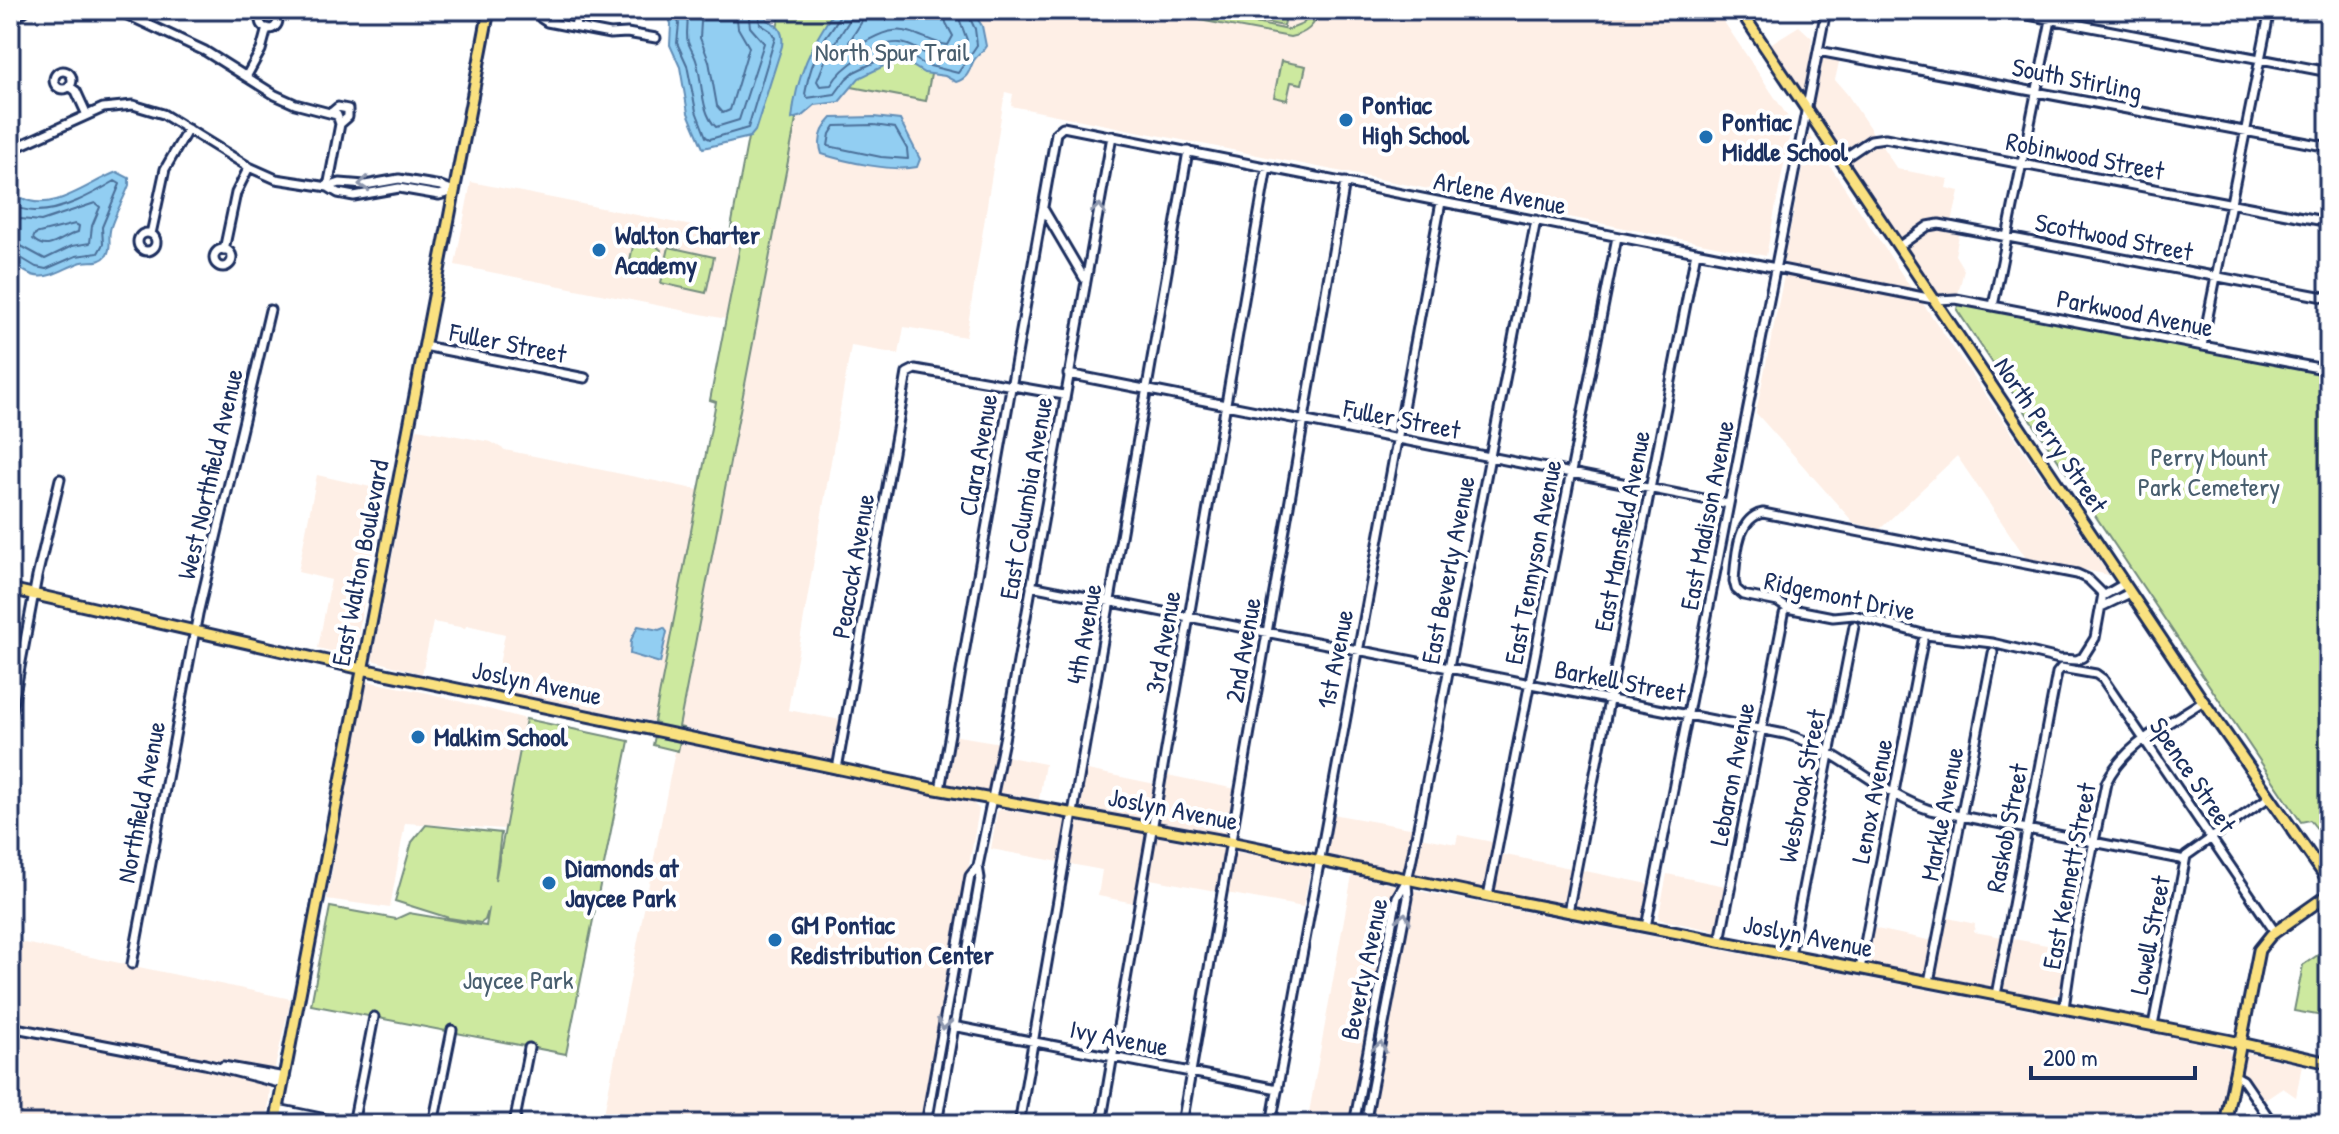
<svg xmlns="http://www.w3.org/2000/svg" width="2339" height="1134" viewBox="0 0 2339 1134" font-family="'Patrick Hand',sans-serif">
<rect width="100%" height="100%" fill="#fff"/>
<filter id="ink" filterUnits="userSpaceOnUse"><feTurbulence type="fractalNoise" baseFrequency=".0125" numOctaves="2"/><feDisplacementMap in="SourceGraphic" scale="16" xChannelSelector="R" yChannelSelector="G"/><feConvolveMatrix kernelMatrix="1 2 1 2 8 2 1 2 1" color-interpolation-filters="sRGB"/></filter>
<g filter="url(#ink)">
<path fill="#feefe6" d="M943,10H1716L1792,123L1766,256L1011,106L1013,94L1005,92L966,337L904,327L899,354L851,346L788,710L841,720L833,760L679,727L804,77L926,101Z
M1799,26L1812,38L1810,53L1840,58L1835,80L1847,94L1897,169L1948,179L1946,188L1959,191L1952,222L1961,225L1955,255L1964,270L1957,298L1938,294L1770,44Z
M1809,134L1913,291L1783,265Z
M471,182L742,236L726,319L455,265Z
M1784,276L1922,302L2109,575L2026,558L1957,456L1880,529L1854,523L1756,413Z
M417,429L491,442L505,450L699,490L654,722L494,690L505,634L467,625L465,628L433,622L422,674L372,660Z
M317,475L384,490L356,646L347,655L318,648L331,580L298,572Z
M366,681L428,693L526,719L505,829L405,823L390,908L327,899Z
M952,735L1007,744L1005,756L1045,764L1039,799L946,784L943,779Z
M680,742L775,764L973,803L979,809L923,1124H602L675,751H678Z
M1083,769L1155,784L1157,773L1236,789L1229,827L1224,835L1083,807L1079,804Z
M1001,809L1145,834L1134,903L1098,896L1102,870L991,849L997,812Z
M1332,814L1421,830L1420,837L1456,844L1458,835L1502,844L1501,854L1649,884L1643,915L1638,920L1389,870L1326,854Z
M1154,836L1311,866L1303,907L1145,878Z
M1667,874L1725,886L1716,931L1658,919Z
M1352,875L1424,892L2221,1047L2228,1049L2231,1054L2219,1124H1307Z
M1939,916L1975,924L1974,932L2069,949L2062,992L2051,998L1869,963L1866,956L1872,928L1933,941Z
M10,940L291,999L270,1088L267,1124H10Z
M2246,1053L2302,1065L2296,1097L2283,1088L2262,1102L2242,1075Z"/>
<path fill="#cde99f" stroke="#748c7e" stroke-width="2" d="M781,10H943L926,101L804,78L679,727L683,728L678,751L653,745L658,723L654,722L716,402L710,400L742,236L730,233L761,69L768,70Z
M1168,10H1193L1288,30L1303,24L1312,10H1320C1315,26 1306,34 1290,37L1167,14Z
M1204,10H1287L1284,26Z
M1281,61L1306,66L1302,84L1291,82L1287,100L1274,97Z
M634,241L655,245L661,250L658,264L643,270L641,277L627,275Z
M669,247L714,257L706,293L661,283Z
M1958,304L2329,374V838L2326,840L2310,820L2301,822L1957,310Z
M526,719L629,741L566,1054L311,1005L330,907L396,919L409,913L486,926L489,908L485,920L481,923L449,918L395,901L412,842L426,825L501,833L495,881Z
M2321,953L2329,965V1017L2294,1011L2303,965Z"/>
<path fill="#92cef2" stroke="#628eb7" stroke-width="2" d="M666,10H765L767,20C779,25 784,32 782,46L755,131L750,137L703,148L688,113L680,67L670,45L671,24Z
M835,10H949L956,13L960,10H972L982,26L986,46C982,53 976,56 973,62C968,73 968,78 956,82L945,76L924,73L906,62L896,60L859,78L839,102L815,105L802,116L792,119C796,77 812,43 835,10Z
M874,117L900,120L920,159L917,167C893,172 846,162 822,154C817,140 822,128 832,118Z
M117,172L129,178V185C125,197 111,221 110,231C108,240 112,246 107,255C99,265 89,259 79,263C51,274 39,288 12,261L10,202L22,198C52,214 89,182 117,172Z
M638,626L659,630L664,628L667,632L660,663L630,654L631,640Z"/>
<g fill="none" stroke-linecap="round" stroke-linejoin="round">
<path stroke="#4b6f99" stroke-width="2" d="M675,10L679,24L677,43L687,65L696,111L706,137L710,139L748,128L775,38L771,31L760,24L758,10
M686,10C690,23 685,32 688,42C690,48 694,54 696,60C703,80 700,112 716,127L739,120L764,43L750,27L748,10
M698,10L701,22L700,38L709,61L717,106L723,113L730,110L749,47L738,28L736,10
M841,10C839,21 831,29 825,38C815,56 808,74 805,94L807,98L835,94L846,79L854,72L894,53L908,55L926,65L958,73L977,45L975,29L966,10
M851,10L849,21L827,56L817,81L820,86L831,85C841,67 878,41 900,43C912,44 918,51 929,55C936,57 947,58 954,59L967,40L956,10
M863,10L861,23L849,42L852,47C866,44 878,32 893,31C913,28 929,43 948,45L953,36L946,23L944,10
M874,125L895,128L907,149L908,159L881,157L828,146L830,134L835,126Z
M10,208C20,207 25,211 35,211C61,212 93,194 115,181L120,184L102,227L103,244L98,253L76,256L46,269L36,267L16,255L10,254
M10,218L41,221L95,203L100,207L92,226L90,243L72,246L45,259L21,246L10,244
M75,224L79,226L78,232C60,237 49,254 33,239L35,234Z"/>
<g stroke="#1b2f5e" stroke-width="13">
<path id="minor" d="M117,10L205,51L275,95L295,104L337,115L340,124L328,187
M468,10L488,14
M541,10V18L547,22L610,34L627,33L656,38
M2001,10L2329,72
M260 20a9 9 0 1 1 18 0a9 9 0 1 1-18 0Z
M10,22L26,10
M575,27L578,10
M1818,51L2329,147
M54 80a9 9 0 1 1 18 0a9 9 0 1 1-18 0Z
M246,77L261,50L267,28
M69,86L76,91L87,115
M332,112L338,107L348,109V117L340,124
M10,150L103,108L133,105L163,114L249,167L276,179L328,187L338,193L354,196L399,188L439,195L454,191
M1840,161L1871,140L1885,138L2329,222
M328,187L340,183L365,185L399,179L441,186L454,191
M1044,210L1084,278
M138 242a9 9 0 1 1 18 0a9 9 0 1 1-18 0Z
M151,234L165,169L188,129
M1898,247L1928,226L1939,224L2329,298
M214 258a9 9 0 1 1 18 0a9 9 0 1 1-18 0Z
M224,250L236,193L249,167
M1993,306L2053,10
M424,346L585,378
M2202,346L2270,10
M1068,374L1729,504
M1763,513L2077,574L2088,579L2103,594L2095,638L2083,657L2077,660L2059,659L1992,643L1926,635L1854,615L1833,617L1787,608L1778,602L1743,595L1736,589L1734,581C1736,559 1736,518 1763,513Z
M1031,586L1785,734C1840,749 1877,793 1930,810L2185,860
M2103,596L2124,584
M2101,607L2130,593
M10,720L37,577L60,479
M837,769L907,373L915,369L1064,395
M940,790L1056,133L1063,127L1908,294L1938,300L1956,299L2329,370
M1488,896L1617,237
M1568,912L1696,252
M1646,927L1826,10
M1720,941L1784,614
M1790,955L1854,626
M132,964L198,614L270,310
M1860,969L1923,641
M1929,982L1993,653
M1996,995L2057,673L2061,668L2096,674L2103,679L2275,932
M2064,1008L2074,939L2106,783C2124,744 2169,724 2203,701
M2153,1025L2186,856L2268,798
M953,1026L1278,1089
M10,1027L205,1064L283,1084
M223,1066L285,1077
M2234,1075L2243,1080L2273,1124
M278,1109L350,1124
M353,1124L374,1017
M433,1124L452,1030
M514,1124L529,1048
M926,1124L967,893L970,876L978,866
M937,1124L980,878L978,866L1004,740L1112,136
M1019,1124L1188,151
M1101,1124L1267,167
M1182,1124L1345,182
M1271,1124L1441,202
M1354,1124L1397,897L1407,880L1411,863L1536,220
M1365,1124L1408,898L1407,882"/>
</g>
<g stroke="#1b2f5e" stroke-width="15">
<path id="major" d="M1740,10L2203,701L2329,882
M10,589L362,669L931,788L1230,842L1488,896L2227,1040L2329,1063
M275,1124L489,10
M2225,1124L2259,950L2271,935L2329,894"/>
</g>
<use href="#minor" stroke="#fff" stroke-width="7"/>
<use href="#major" stroke="#fae180" stroke-width="9"/>
</g>
<defs><path id="oneway-chevron" d="M-2-3.5L2.5 0L-2 3.5" fill="none" stroke-width="1.6" stroke-linecap="round" stroke-linejoin="round" transform="scale(2)"/></defs>
<g stroke="#8d97ae">
<use href="#oneway-chevron" transform="translate(364 184) rotate(175)"/>
<use href="#oneway-chevron" transform="translate(1099 209) rotate(-80)"/>
<use href="#oneway-chevron" transform="translate(1404 918) rotate(-79)"/>
<use href="#oneway-chevron" transform="translate(944 1024) rotate(100)"/>
<use href="#oneway-chevron" transform="translate(1380 1047) rotate(-79)"/>
</g>
</g>
<g fill="#1f6fb2" stroke="#fff" stroke-width="3">
<circle cx="1346" cy="120" r="8"/>
<circle cx="1706" cy="137" r="8"/>
<circle cx="599" cy="250" r="8"/>
<circle cx="418" cy="737" r="8"/>
<circle cx="549" cy="883" r="8"/>
<circle cx="775" cy="940" r="8"/>
</g>
<g text-anchor="middle" stroke-width="8" stroke-linejoin="round" paint-order="stroke">
<g font-size="26" fill="#485e6e" stroke="#fff">
<text x="892" y="61">North Spur Trail</text>
<text x="2209" y="466">Perry Mount<tspan x="2209" dy="30">Park Cemetery</tspan></text>
<text x="518" y="989">Jaycee Park</text>
</g>
<g font-size="26" fill="#1b2f5e" stroke="#fff">
<text transform="translate(2077 79) rotate(11)" y="9">South Stirling</text>
<text transform="translate(2085 156) rotate(11)" y="9">Robinwood Street</text>
<text transform="translate(1500 193) rotate(11)" y="9">Arlene Avenue</text>
<text transform="translate(2114 237) rotate(11)" y="9">Scottwood Street</text>
<text transform="translate(2135 313) rotate(11)" y="9">Parkwood Avenue</text>
<text transform="translate(508 343) rotate(11)" y="9">Fuller Street</text>
<text transform="translate(1402 419) rotate(11)" y="9">Fuller Street</text>
<text transform="translate(2051 435) rotate(56)" y="9">North Perry Street</text>
<text transform="translate(978 455) rotate(-80)" y="9">Clara Avenue</text>
<text transform="translate(210 474) rotate(-77)" y="9">West Northfield Avenue</text>
<text transform="translate(1026 498) rotate(-80)" y="9">East Columbia Avenue</text>
<text transform="translate(1707 515) rotate(-79)" y="9">East Madison Avenue</text>
<text transform="translate(1622 531) rotate(-79)" y="9">East Mansfield Avenue</text>
<text transform="translate(1533 562) rotate(-79)" y="9">East Tennyson Avenue</text>
<text transform="translate(360 563) rotate(-79)" y="9">East Walton Boulevard</text>
<text transform="translate(853 566) rotate(-80)" y="9">Peacock Avenue</text>
<text transform="translate(1448 570) rotate(-79)" y="9">East Beverly Avenue</text>
<text transform="translate(1840 596) rotate(12)" y="9">Ridgemont Drive</text>
<text transform="translate(1084 634) rotate(-80)" y="9">4th Avenue</text>
<text transform="translate(1163 642) rotate(-80)" y="9">3rd Avenue</text>
<text transform="translate(1243 650) rotate(-80)" y="9">2nd Avenue</text>
<text transform="translate(1335 659) rotate(-79)" y="9">1st Avenue</text>
<text transform="translate(1620 681) rotate(11)" y="9">Barkell Street</text>
<text transform="translate(537 683) rotate(12)" y="9">Joslyn Avenue</text>
<text transform="translate(1732 774) rotate(-79)" y="9">Lebaron Avenue</text>
<text transform="translate(2193 775) rotate(56)" y="9">Spence Street</text>
<text transform="translate(1802 786) rotate(-79)" y="9">Wesbrook Street</text>
<text transform="translate(1872 801) rotate(-79)" y="9">Lenox Avenue</text>
<text transform="translate(141 802) rotate(-79)" y="9">Northfield Avenue</text>
<text transform="translate(1173 809) rotate(11)" y="9">Joslyn Avenue</text>
<text transform="translate(1942 814) rotate(-79)" y="9">Markle Avenue</text>
<text transform="translate(2007 828) rotate(-79)" y="9">Raskob Street</text>
<text transform="translate(2069 876) rotate(-79)" y="9">East Kennett Street</text>
<text transform="translate(2150 935) rotate(-79)" y="9">Lowell Street</text>
<text transform="translate(1808 936) rotate(11)" y="9">Joslyn Avenue</text>
<text transform="translate(1364 969) rotate(-78)" y="9">Beverly Avenue</text>
<text transform="translate(1119 1038) rotate(11)" y="9">Ivy Avenue</text>
</g>
<g font-size="26" font-weight="bold" fill="#1b2f5e" stroke="#fff" text-anchor="start">
<text x="1362" y="114">Pontiac<tspan x="1362" dy="30">High School</tspan></text>
<text x="1722" y="131">Pontiac<tspan x="1722" dy="30">Middle School</tspan></text>
<text x="615" y="244">Walton Charter<tspan x="615" dy="30">Academy</tspan></text>
<text x="434" y="746">Malkim School</text>
<text x="565" y="877">Diamonds at<tspan x="565" dy="30">Jaycee Park</tspan></text>
<text x="791" y="934">GM Pontiac<tspan x="791" dy="30">Redistribution Center</tspan></text>
</g>
</g>
<rect width="2339" height="1134" fill="none" stroke="#fff" stroke-width="40"/>
<rect x="20" y="20" width="2299" height="1094" fill="none" stroke="#1b2f5e" stroke-width="3" filter="url(#ink)"/>
<path d="M2031 1066v12h164v-12" fill="none" stroke="#1b2f5e" stroke-width="4"/>
<text x="2043" y="1066" font-size="24" fill="#1b2f5e" stroke="#ffffff" stroke-width="6" paint-order="stroke">200 m</text>
</svg>
